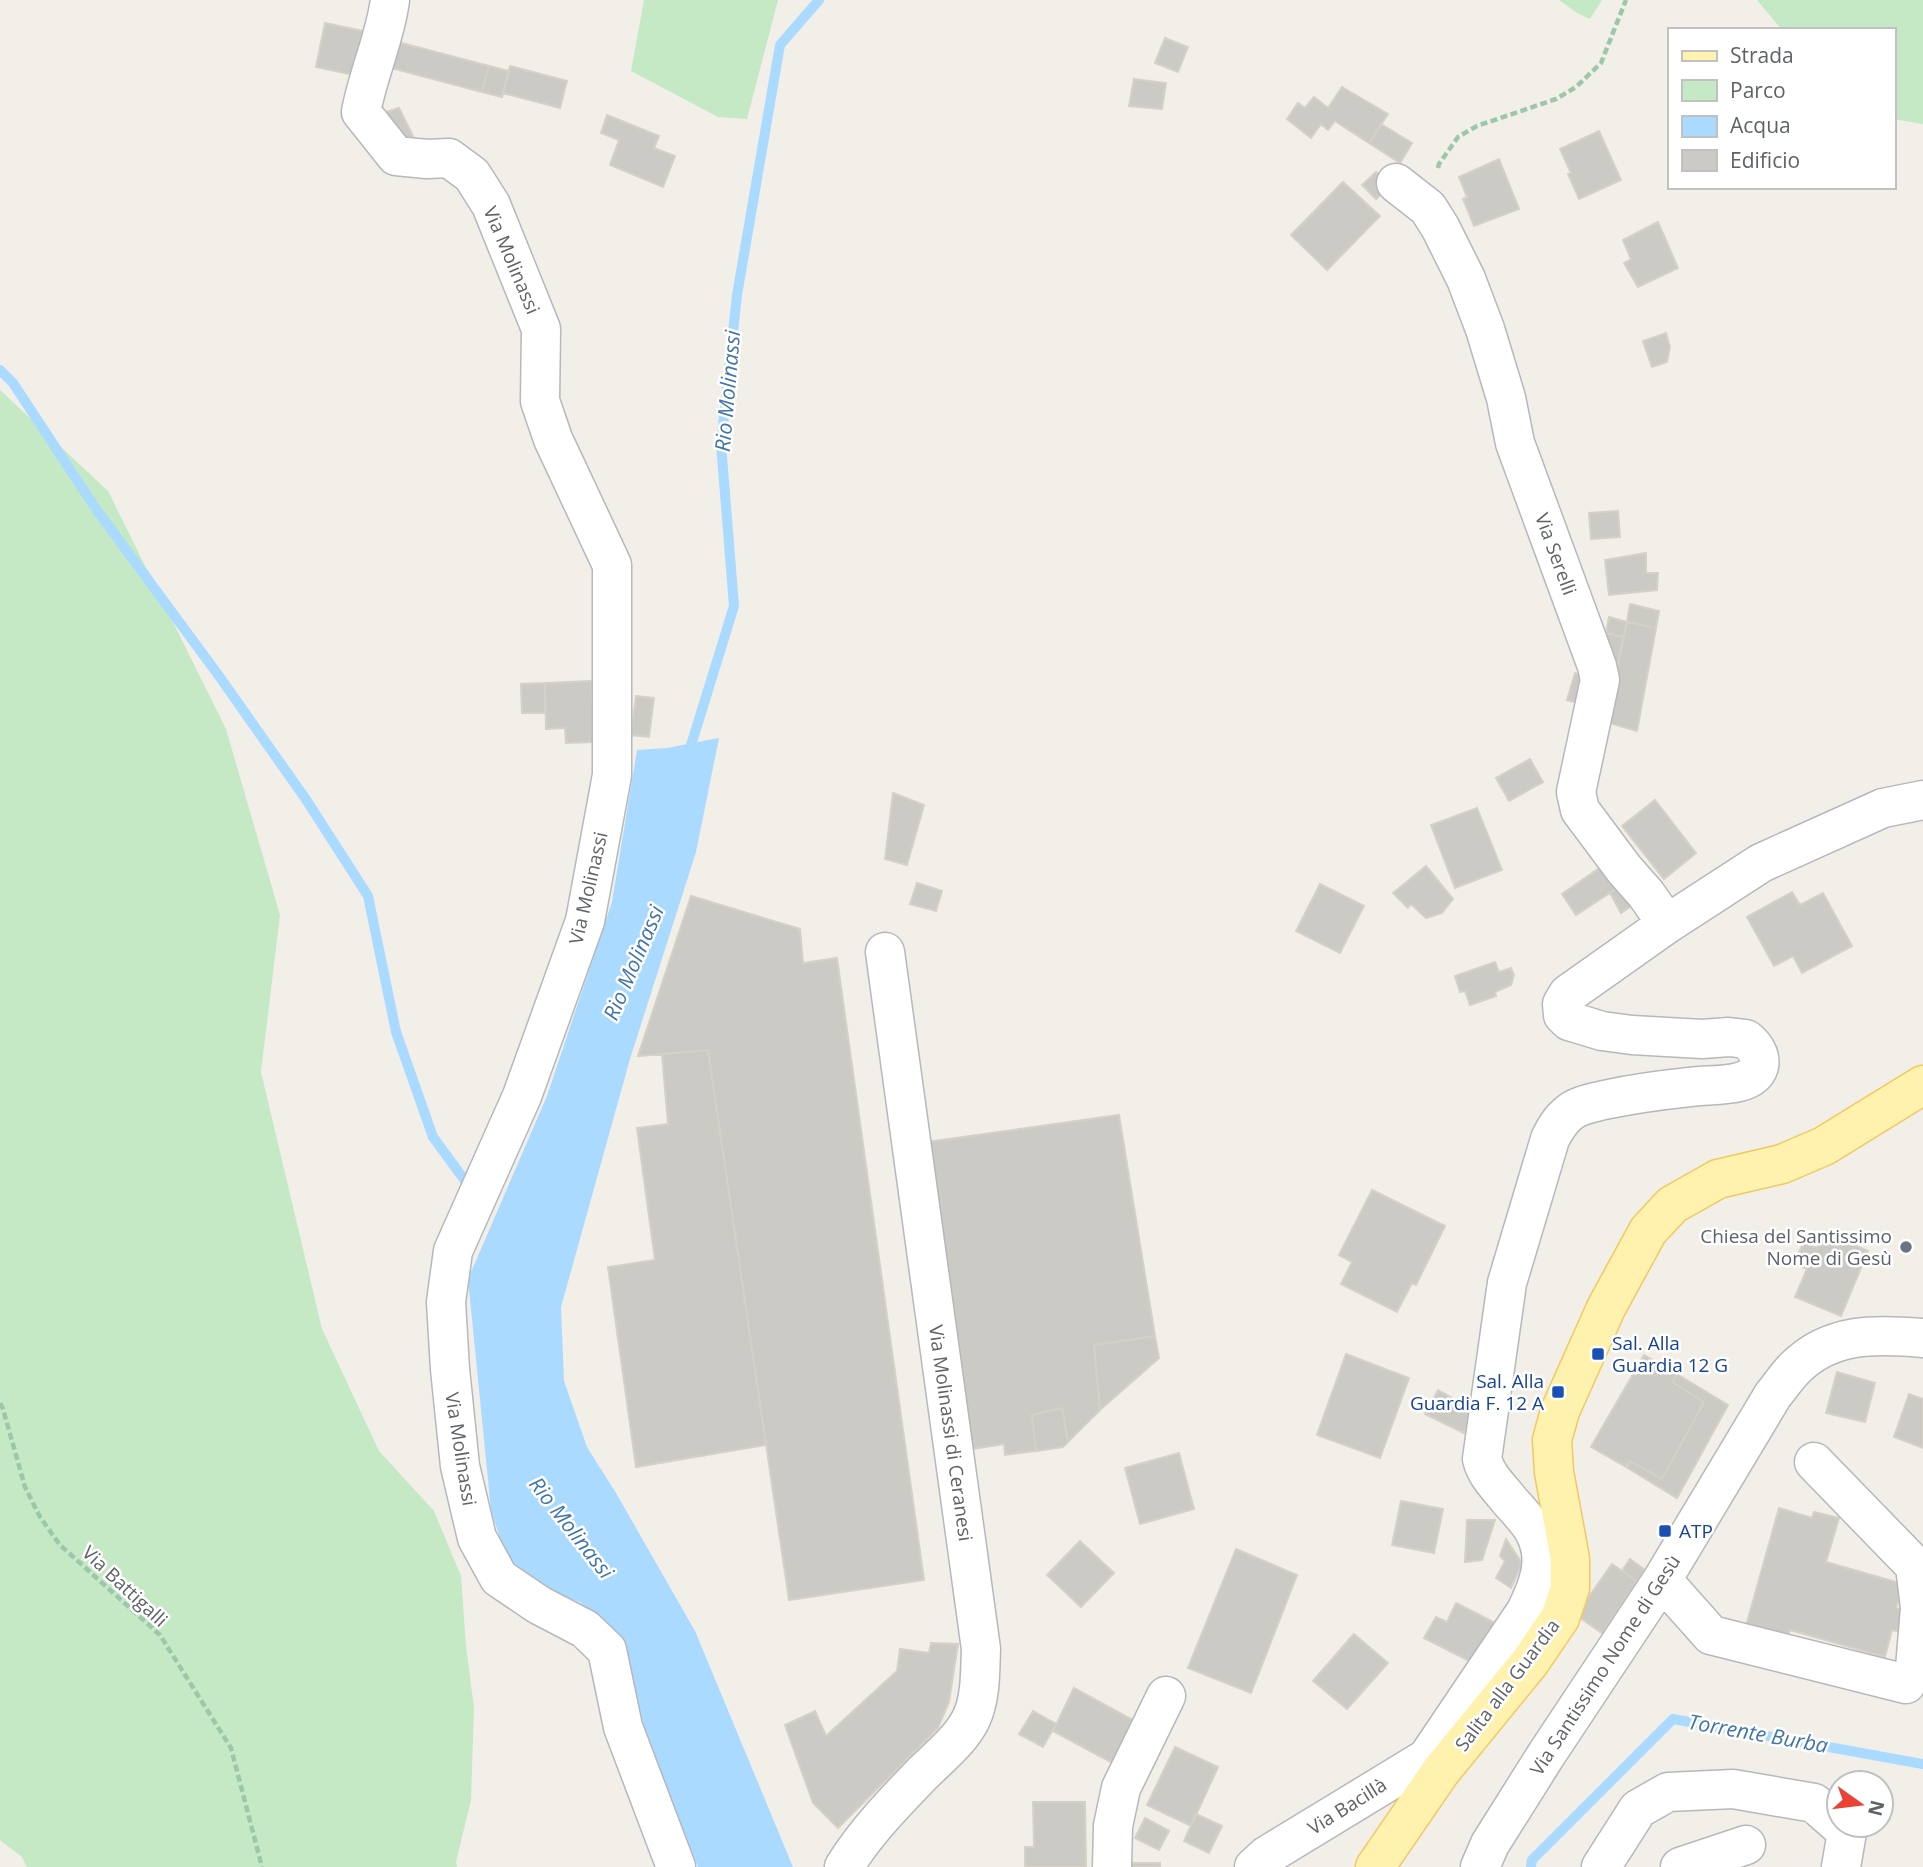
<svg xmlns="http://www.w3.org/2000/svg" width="1923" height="1867" viewBox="0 0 1923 1867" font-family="'Open Sans',sans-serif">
<rect width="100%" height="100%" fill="#f1efe8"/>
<path fill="#c5e8c5" d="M644,0H778L747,119L718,117L631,71Z
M1559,0H1602L1590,19L1577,13Z
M1757,0H1923V124L1893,119V30H1782Z
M0,390L108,491L226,729L280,915L261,1072L322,1329L379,1451L434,1511L461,1576L466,1646L474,1708L471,1800L456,1862L457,1867H27L22,1857L0,1840Z"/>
<path fill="#aadaff" d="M719,738L696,852L630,1059L561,1307L564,1381L587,1447L616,1493L695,1631L793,1867H698L654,1760L619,1643L580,1602L549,1592L508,1563L491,1510L468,1279L547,1096L612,902L637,750L667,748Z"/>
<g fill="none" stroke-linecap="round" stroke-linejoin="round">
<path stroke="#aadaff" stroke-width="10" d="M0,370L13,383L96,509L219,676L307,801L368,896L396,1032L433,1137L466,1182L469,1189
M688,755L734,606L721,444L737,295L780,45L819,0
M1531,1867L1532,1860L1673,1719L1923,1764"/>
</g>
<path fill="#cccac5" stroke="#d6d1c6" stroke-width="2" d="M325,23L373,33L364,77L316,67Z
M1165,38L1188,47L1178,72L1155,63Z
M390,40L489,66L482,92L384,66Z
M489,66L509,71L502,97L482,92Z
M510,66L567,81L560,108L503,93Z
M1134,79L1166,83L1162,109L1129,106Z
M1342,87L1388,114L1369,143L1335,121L1328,130L1321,124L1311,138L1287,119L1298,103L1305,108L1314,97L1328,108Z
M399,108L414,138L390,144L372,116Z
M607,115L659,136L654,148L675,156L663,187L610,165L619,140L601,133Z
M1381,124L1412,143L1400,163L1369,143Z
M1599,131L1621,180L1579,199L1568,174L1571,173L1560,149Z
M1499,159L1519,209L1474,226L1463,199L1467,197L1459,177Z
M1376,172L1389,187L1376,199L1362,185Z
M1343,182L1380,216L1327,270L1291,235Z
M1658,222L1678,268L1638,287L1624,263L1631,259L1623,240Z
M1666,333L1670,347L1667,362L1652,367L1643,341Z
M1618,511L1620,537L1591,539L1589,513Z
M1646,553V573H1658L1657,590L1609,595L1605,560Z
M1630,604L1659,611L1656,628L1627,622Z
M1609,617L1627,622L1623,637L1606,633Z
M1627,622L1656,628L1637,731L1606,722Z
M1606,633L1623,637L1618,664L1601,659Z
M1575,673L1588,677L1581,704L1567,700Z
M591,681L594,742L566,743L565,728L546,729L545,683Z
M545,683V713H522L521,684Z
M636,696L654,698L649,737L631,735Z
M1530,759L1543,782L1509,801L1496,778Z
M893,793L924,805L907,865L885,859Z
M1655,800L1696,853L1664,879L1622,826Z
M1477,808L1502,870L1455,888L1431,825Z
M1611,860L1625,883L1576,915L1562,894Z
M1426,866L1453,899L1442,913L1426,918L1411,904L1408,908L1393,893Z
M917,883L942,891L936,911L910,904Z
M1625,883L1637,902L1621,913L1610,893Z
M1320,884L1364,906L1340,953L1296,931Z
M1792,892L1800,905L1823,893L1852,946L1802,973L1793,956L1774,966L1747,917Z
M691,896L800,929L803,963L837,958L924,1580L789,1600L708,1050L638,1056Z
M1495,962L1499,972L1511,968L1514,975L1511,985L1495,992L1496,996L1470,1005L1465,991L1460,992L1455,976Z
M708,1050L766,1445L636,1467L608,1267L655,1260L637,1128L668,1124L662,1054Z
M1119,1115L1155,1336L1094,1345L1100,1410L1068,1442L1062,1408L1032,1415L1036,1451L1005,1455L1004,1444L972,1449L919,1143Z
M1372,1190L1445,1226L1416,1285L1412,1283L1397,1312L1341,1284L1352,1262L1339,1255Z
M1824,1232L1868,1251L1841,1316L1795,1297L1807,1269L1794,1264L1803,1243L1817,1248Z
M1155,1336L1159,1358L1100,1410L1094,1345Z
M1346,1354L1409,1378L1380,1458L1317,1435Z
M1644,1355L1677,1374L1672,1382L1704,1402L1662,1479L1630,1461L1626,1467L1591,1447Z
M1837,1372L1875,1383L1865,1422L1826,1413Z
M1677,1374L1728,1405L1677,1498L1626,1467L1630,1461L1662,1479L1704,1402L1672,1382Z
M1438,1390L1472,1409L1464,1433L1425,1414Z
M1909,1394L1923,1399V1448L1894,1437Z
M1062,1408L1068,1442L1063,1447L1036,1451L1032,1415Z
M1179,1453L1194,1509L1140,1524L1125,1468Z
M1401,1501L1443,1509L1434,1553L1392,1545Z
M1779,1508L1812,1518L1814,1512L1839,1518L1826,1562L1903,1584L1896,1608L1903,1610L1897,1631L1892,1630L1885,1657L1790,1630L1787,1638L1746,1626Z
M1467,1520H1495L1482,1560L1465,1562Z
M1506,1539L1522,1563L1511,1588L1496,1578L1505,1561L1500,1556Z
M1080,1541L1114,1573L1081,1607L1047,1575Z
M1236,1549L1297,1575L1251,1693L1188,1668Z
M1630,1559L1645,1570L1637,1581L1622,1571Z
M1612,1564L1637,1581L1602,1633L1576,1615Z
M1456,1603L1495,1623L1473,1663L1424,1638L1436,1617L1447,1622Z
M1354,1634L1388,1663L1347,1709L1313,1681Z
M931,1643L958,1644L949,1702L938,1728L838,1828L813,1803L785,1725L815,1711L826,1736L897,1671L900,1649L929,1653Z
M1074,1688L1138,1723L1116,1765L1053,1731Z
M1033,1711L1056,1724L1043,1747L1019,1734Z
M1175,1747L1218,1767L1191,1826L1147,1805Z
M1033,1802H1085L1086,1867H1025V1847H1034Z
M1196,1814L1222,1826L1209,1853L1184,1841Z
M1145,1818L1169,1831L1159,1850L1135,1838Z
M1129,1863H1160V1867H1129Z"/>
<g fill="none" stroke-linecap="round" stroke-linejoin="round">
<g stroke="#b5b8bc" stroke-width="41">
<path id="minor" d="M390,0C385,38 368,74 361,112L396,156L427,159L449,158L472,175L491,205L541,329L540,401L553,439L612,565V775L585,921L522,1096L453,1251L446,1302L450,1369L460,1466L477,1538L499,1578L539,1605L585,1629L607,1650L623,1727L676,1867
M1396,183L1428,208L1440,227L1466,279L1485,329L1506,398L1515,443L1597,666L1600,680L1576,792L1580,810L1624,869L1646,894L1667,924
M1662,1580L1711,1635L1906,1684L1915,1668L1920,1608L1915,1566L1814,1462
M1840,1825L1847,1832L1841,1867
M844,1867C865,1833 893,1804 921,1775C938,1758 960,1741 971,1719C981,1698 980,1672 981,1649L885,952
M1112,1867L1113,1826L1121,1788L1166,1696
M1254,1867L1266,1856L1427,1758L1526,1611C1538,1586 1549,1561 1535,1533C1529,1520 1514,1507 1505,1495C1495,1483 1486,1474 1482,1459L1507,1283L1550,1139C1555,1129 1560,1120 1569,1113C1578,1105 1593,1103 1604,1100C1632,1094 1661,1090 1690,1087C1706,1085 1724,1086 1739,1082C1765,1076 1765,1054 1746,1039L1729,1037L1702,1039L1632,1035L1602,1031L1579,1024L1569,1021L1563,1015L1562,1004L1568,994L1667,924L1761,863L1883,808L1923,800
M1480,1867L1490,1844L1546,1755L1662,1580L1773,1395C1780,1387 1786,1377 1794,1369C1830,1332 1876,1334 1923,1338
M1601,1867L1638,1809L1668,1792L1733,1789L1814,1803L1839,1825
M1680,1867L1746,1845"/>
</g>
<g stroke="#f2c960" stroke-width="41">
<path id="major" d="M1375,1867L1441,1771L1530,1662L1560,1618L1570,1588V1559L1554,1472L1552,1440L1560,1411L1606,1308L1648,1231L1672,1205L1718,1179L1782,1164L1824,1146L1923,1085"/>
</g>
<path stroke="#9cc7a9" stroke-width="4.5" stroke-dasharray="7 3.5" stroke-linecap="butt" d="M1438,168L1439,164L1458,137L1477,126L1556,99L1576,87L1601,63L1626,0
M0,1403L3,1409L25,1487L40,1517L60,1545L160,1635L231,1748L262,1867"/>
<use href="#minor" stroke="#fff" stroke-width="38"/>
<use href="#major" stroke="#fff2af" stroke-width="38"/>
</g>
<circle fill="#6b7280" stroke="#fff" stroke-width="2.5" cx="1906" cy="1247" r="7"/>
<g fill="#1a4fb4" stroke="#fff" stroke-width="2.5">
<rect x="1591" y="1347" width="14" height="14" rx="3.5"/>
<rect x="1551" y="1385" width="14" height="14" rx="3.5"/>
<rect x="1658" y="1524" width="14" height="14" rx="3.5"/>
</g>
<g text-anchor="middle" stroke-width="5" stroke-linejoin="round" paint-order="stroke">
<g font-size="19" fill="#5f6368" stroke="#fff">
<text transform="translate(512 260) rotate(67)" y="7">Via Molinassi</text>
<text transform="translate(1556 554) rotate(70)" y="7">Via Serelli</text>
<text transform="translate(588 888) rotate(-77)" y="7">Via Molinassi</text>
<text transform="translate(951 1433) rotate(82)" y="7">Via Molinassi di Ceranesi</text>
<text transform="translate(461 1449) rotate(81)" y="7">Via Molinassi</text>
<text transform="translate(125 1586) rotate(43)" y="7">Via Battigalli</text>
<text transform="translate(1605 1665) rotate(-57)" y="7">Via Santissimo Nome di Gesù</text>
<text transform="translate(1507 1685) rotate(-53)" y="7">Salita alla Guardia</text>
<text transform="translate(1347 1806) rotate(-32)" y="7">Via Bacillà</text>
</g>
<g font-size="19" fill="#5b616d" stroke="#fff" text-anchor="end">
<text x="1892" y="1243">Chiesa del Santissimo<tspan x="1892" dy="22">Nome di Gesù</tspan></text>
</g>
<g font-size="19" fill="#164399" stroke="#fff" text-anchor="start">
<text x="1612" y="1350">Sal. Alla<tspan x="1612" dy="22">Guardia 12 G</tspan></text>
<text x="1544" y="1388" text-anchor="end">Sal. Alla<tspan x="1544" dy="22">Guardia F. 12 A</tspan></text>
<text x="1679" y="1538">ATP</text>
</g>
<g font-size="21" font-style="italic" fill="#4174aa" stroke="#fff">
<text transform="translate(728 391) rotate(-85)" y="7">Rio Molinassi</text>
<text transform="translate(634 963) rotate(-67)" y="7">Rio Molinassi</text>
<text transform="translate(571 1528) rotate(52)" y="7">Rio Molinassi</text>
<text transform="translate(1758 1734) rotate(10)" y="7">Torrente Burba</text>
</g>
</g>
<rect x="1668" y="28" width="228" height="161" fill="#ffffff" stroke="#bfc1c3" stroke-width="2"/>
<rect x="1682" y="51" width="35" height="10" fill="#fff2af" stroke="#bfc1c3" stroke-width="2"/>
<text x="1730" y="63" font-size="21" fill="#5f6368">Strada</text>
<rect x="1682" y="80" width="35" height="21" fill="#c5e8c5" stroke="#bfc1c3" stroke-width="2"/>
<text x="1730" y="98" font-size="21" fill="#5f6368">Parco</text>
<rect x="1682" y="116" width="35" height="21" fill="#aadaff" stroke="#bfc1c3" stroke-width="2"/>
<text x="1730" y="133" font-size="21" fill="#5f6368">Acqua</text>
<rect x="1682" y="150" width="35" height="21" fill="#cccac5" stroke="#bfc1c3" stroke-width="2"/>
<text x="1730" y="168" font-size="21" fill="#5f6368">Edificio</text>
<g transform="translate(1860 1804) rotate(104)"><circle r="33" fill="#ffffff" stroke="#bfc1c3" stroke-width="2"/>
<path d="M0-5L12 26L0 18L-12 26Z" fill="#ea4335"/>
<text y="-10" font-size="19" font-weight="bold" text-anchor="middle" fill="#5f6368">N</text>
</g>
</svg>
